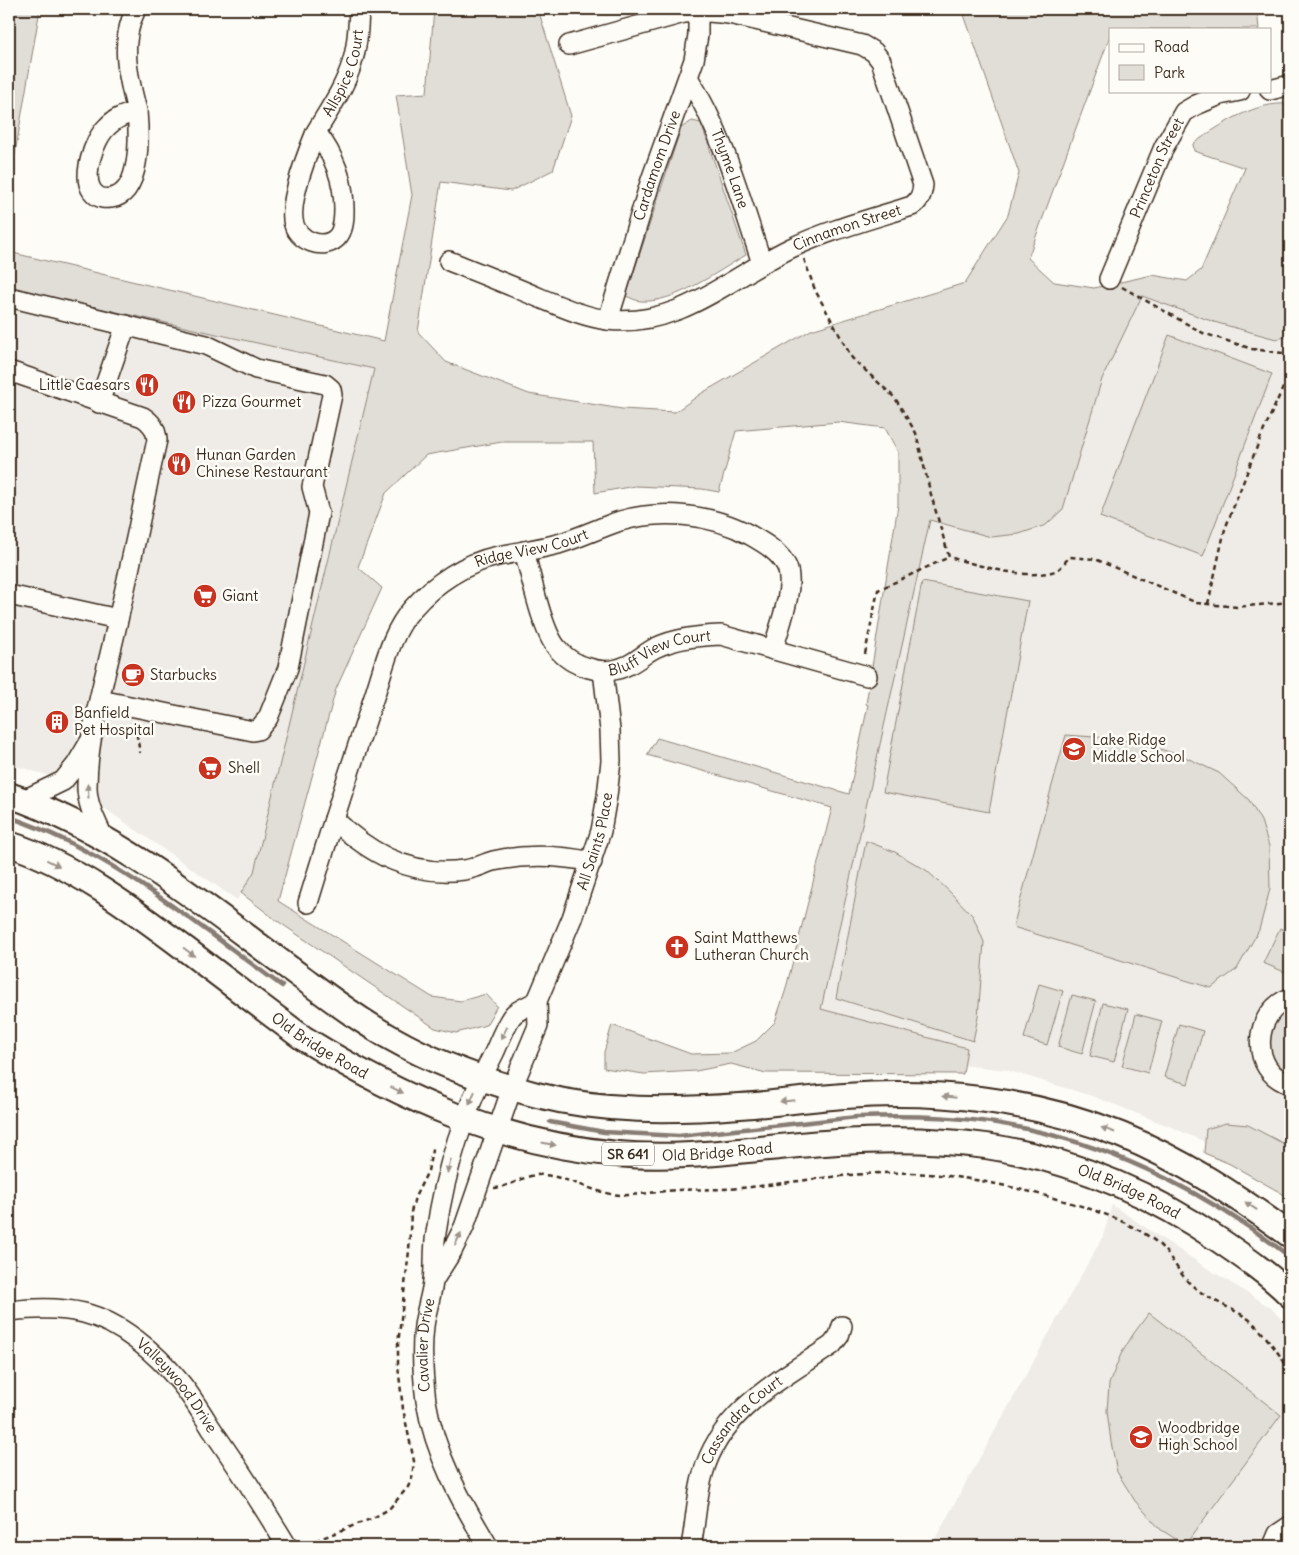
<svg xmlns="http://www.w3.org/2000/svg" width="1299" height="1555" viewBox="0 0 1299 1555" font-family="Delius,sans-serif">
<rect width="100%" height="100%" fill="#fdfcf7"/>
<filter id="ink" filterUnits="userSpaceOnUse"><feTurbulence type="fractalNoise" baseFrequency=".02" numOctaves="2"/><feDisplacementMap in="SourceGraphic" scale="10" xChannelSelector="R" yChannelSelector="G"/><feConvolveMatrix kernelMatrix="1 2 1 2 8 2 1 2 1" color-interpolation-filters="sRGB"/></filter>
<g filter="url(#ink)">
<path fill="#efece7" d="M9,288L374,369L254,872L237,900L104,808L47,775L9,764Z
M1142,296L1290,311V1191L1254,1164L1169,1126L1095,1097L1006,1070L856,1053L796,1052L868,705L866,704L898,505L1066,497L1102,379Z
M1112,1205L1199,1263L1270,1307L1290,1328V1546H931L1103,1236Z"/>
<path fill="#e1ded7" stroke="#8e847a" d="M9,9H40L9,188Z
M434,9H538L571,116L553,170L511,191L441,182L418,332L446,362L529,394L622,409L675,412L702,393L811,330L965,283L1008,215L1019,173L962,9H1257L1259,29H1110V36L1028,258L1054,282L1094,288L1152,275L1187,281L1201,270L1245,168L1194,151L1193,144C1221,124 1255,101 1290,104V128L1288,129V283L1290,284V336L1276,339L1214,322L1142,296L1102,379L1063,509L1046,525L1019,534L991,537L930,520L821,1009L967,1048L963,1074L766,1073L731,1064L696,1071L644,1074L604,1068V1052L612,1025L691,1054L731,1053L756,1041L775,1022L785,992L832,808L647,755L657,738L849,794L868,705L866,704L898,505V452L885,428L838,422L736,431L719,492L702,489L635,486L595,493L593,442H502L426,455L386,493L358,567L382,588L336,689L278,901L432,997L461,1001L486,994L497,1006L486,1025L456,1033L435,1028L276,920L241,893L254,872L374,369L9,288V252L384,341L412,195L396,95L427,93Z
M692,121L701,123L746,255C718,271 674,304 641,301C636,301 631,298 626,296L681,128Z
M1169,335L1272,374L1203,556L1100,517Z
M922,582L1028,601L989,812L883,792Z
M1066,735L1109,738L1140,743L1183,756L1219,773L1249,800L1261,821L1269,846L1270,889L1259,930L1237,969L1211,988L1013,927Z
M866,841L895,852L926,870L949,891L973,916L984,942L978,1017L973,1041L836,998Z
M1280,928L1290,933V968L1287,973L1263,963Z
M1039,984L1063,991L1047,1045L1024,1038Z
M1072,995L1096,1001L1082,1054L1058,1047Z
M1103,1003L1128,1009L1114,1062L1090,1056Z
M1290,1005V1073L1276,1063L1265,1046L1266,1027Z
M1136,1014L1162,1021L1148,1073L1122,1066Z
M1179,1024L1203,1031L1188,1084L1164,1077Z
M1226,1123L1248,1125L1290,1147V1198L1230,1164L1204,1153L1206,1129Z
M1149,1313L1281,1415L1185,1545L1160,1529L1135,1501L1117,1472L1111,1442L1107,1411L1109,1384L1121,1354L1134,1333Z"/>
<g fill="none" stroke-linecap="round" stroke-linejoin="round">
<path stroke="#887d74" stroke-width="4.5" d="M9,817C110,851 196,924 282,986
M550,1122L604,1132L679,1136L857,1117C913,1115 971,1116 1027,1129C1121,1149 1215,1198 1290,1257"/>
<g stroke="#3b2a1e" stroke-width="22">
<g id="minor">
<path d="M136,9C119,43 128,76 137,111"/>
<path id="s1" d="M689,79C724,135 741,201 762,263"/>
<path d="M1270,90L1290,85"/>
<path d="M137,111C139,133 142,194 111,198C105,199 98,198 94,193C80,179 94,139 107,127C115,118 125,115 137,111Z"/>
<path d="M316,132C334,155 344,180 344,209C344,218 344,227 339,235C326,253 295,241 293,220C290,197 307,154 316,132Z"/>
<path id="s2" d="M316,132C329,110 345,87 352,63C358,45 358,27 359,9"/>
<path id="s3" d="M449,261C479,273 510,285 540,298C562,307 584,317 608,320C680,328 730,277 791,248C829,230 871,219 912,206C920,200 922,194 923,185L881,61L874,52L862,45L738,16C720,12 703,11 684,13L569,45"/>
<path id="s4" d="M1109,279L1164,147L1184,112L1196,105L1220,95L1240,91"/>
<path d="M9,297L206,345L256,369L325,384L331,389L332,395L312,487L319,513L288,668L268,718L258,730L253,731L100,700"/>
<path id="s5" d="M608,320L651,180L694,60L698,35V9"/>
<path d="M9,371L143,417C152,423 156,429 157,440C143,504 130,569 115,633C104,682 87,737 87,787C87,805 96,821 103,837"/>
<path d="M99,403L126,325"/>
<path id="s6" d="M524,551C531,575 542,631 557,648C565,658 577,665 589,668C601,672 613,672 626,666C636,662 645,653 655,648C676,638 698,636 721,635L867,676"/>
<path d="M9,595L118,619"/>
<path d="M24,800L63,781L76,765L89,743"/>
<path d="M334,819C369,854 413,877 464,870C474,869 483,864 493,861C526,854 559,855 592,862"/>
<path id="s7" d="M308,903C329,834 351,765 374,697C384,667 391,632 413,608C435,583 465,563 498,556C518,552 539,549 558,544C579,538 599,528 620,521C662,509 712,514 750,535C764,543 780,552 787,567C795,589 779,627 773,650"/>
<path d="M1290,998C1252,1012 1249,1072 1290,1084"/>
<path id="s8" d="M433,1281L452,1251L464,1227L512,1088L538,1026L537,1001L572,918L601,831L607,796L611,761L610,730L603,671"/>
<path id="s9" d="M9,1311C33,1308 60,1307 84,1313C120,1322 156,1353 179,1381C191,1395 201,1412 211,1428C238,1467 263,1506 287,1546"/>
<path id="s10" d="M488,1546C461,1501 435,1455 426,1401C423,1377 421,1351 424,1326C426,1311 431,1297 433,1282C435,1266 433,1249 436,1233C445,1168 465,1108 495,1051C499,1042 508,1019 514,1014C520,1009 530,1005 537,1001"/>
<path id="s11" d="M691,1546C696,1522 696,1498 703,1474C720,1410 781,1380 832,1345L839,1336L842,1326"/>
<path d="M1273,1546L1278,1534L1290,1526"/>
</g>
</g>
<g stroke="#3b2a1e" stroke-width="28">
<g id="major">
<path d="M9,795C119,833 207,908 300,976C330,998 360,1021 393,1039C437,1064 488,1082 537,1095C603,1112 672,1111 740,1106C775,1104 810,1098 845,1096C937,1089 1035,1100 1121,1135C1182,1160 1237,1196 1290,1235"/>
<path id="s12" d="M9,844C72,864 135,911 188,951C226,980 264,1009 303,1038C402,1099 500,1143 617,1154C691,1161 765,1146 838,1142C887,1139 937,1139 986,1146C1070,1159 1150,1193 1219,1240C1244,1257 1269,1274 1290,1295"/>
</g>
</g>
<path stroke="#3b2a1e" stroke-width="2.5" stroke-dasharray="5 4" stroke-linecap="butt" d="M804,259L815,290L852,358L895,398L916,433L930,491L949,557C978,565 1027,581 1055,571C1061,569 1065,562 1069,557L1095,559L1197,603L1237,607L1289,602
M1122,287L1203,333L1252,349L1290,354
M1208,604L1225,529L1260,439L1290,372
M865,654L878,590L949,557
M135,725L140,753
M494,1188C512,1187 525,1173 544,1175C573,1178 599,1197 629,1195C645,1194 661,1191 677,1190C702,1189 726,1190 751,1187C804,1181 859,1171 912,1173C958,1175 1002,1184 1046,1196C1083,1206 1119,1216 1151,1238C1171,1251 1177,1274 1194,1287C1209,1300 1230,1307 1247,1318C1258,1325 1284,1359 1290,1372
M307,1544L373,1518L389,1509L408,1487L412,1478L414,1461L403,1409L398,1366V1344L409,1251L411,1212L415,1197L428,1171L433,1145"/>
<use href="#minor" stroke="#fdfcf7" stroke-width="19"/>
<use href="#major" stroke="#fdfcf7" stroke-width="24"/>
</g>
<defs><path id="oneway-solid" d="M-6-.8H1V-3.2L6.5 0L1 3.2V.8H-6Z" transform="scale(1.25)"/></defs>
<g fill="#9c938a">
<use href="#oneway-solid" transform="translate(88 791) rotate(-94)"/>
<use href="#oneway-solid" transform="translate(53 863) rotate(27)"/>
<use href="#oneway-solid" transform="translate(189 952) rotate(37)"/>
<use href="#oneway-solid" transform="translate(504 1033) rotate(118)"/>
<use href="#oneway-solid" transform="translate(397 1090) rotate(26)"/>
<use href="#oneway-solid" transform="translate(949 1097) rotate(-174)"/>
<use href="#oneway-solid" transform="translate(472 1098) rotate(113)"/>
<use href="#oneway-solid" transform="translate(787 1101) rotate(174)"/>
<use href="#oneway-solid" transform="translate(1108 1130) rotate(-161)"/>
<use href="#oneway-solid" transform="translate(549 1144) rotate(11)"/>
<use href="#oneway-solid" transform="translate(449 1166) rotate(104)"/>
<use href="#oneway-solid" transform="translate(1251 1206) rotate(-146)"/>
<use href="#oneway-solid" transform="translate(458 1239) rotate(-65)"/>
</g>
</g>
<defs>
<g id="restaurant-disc" transform="scale(1.25)"><circle r="9.5" fill="#c8321e" stroke="#fdfcf7"/><path d="M-5-6h1v4h1v-4h1v4h1v-4h1v5L-1.5 .5V6h-2V.5L-5-1ZM5-6V6H3V1.5H1.5Q1.5-4 5-6Z" fill="#fff"/></g>
<g id="supermarket-disc" transform="scale(1.25)"><circle r="9.5" fill="#c8321e" stroke="#fdfcf7"/><path d="M-6-5.5h2.5l.6 2H6L4.5 2H-2.5L-4.4-4H-6ZM-1.5 3.2a1.3 1.3 0 1 0 .1 0ZM3 3.2a1.3 1.3 0 1 0 .1 0Z" fill="#fff"/></g>
<g id="cafe-disc" transform="scale(1.25)"><circle r="9.5" fill="#c8321e" stroke="#fdfcf7"/><path d="M-5.5-4.5H6V0H3Q3 3.5 0 3.5H-2.5Q-5.5 3.5-5.5 0ZM3-3.2v2h1.7v-2ZM-6 4.5H4V6H-6Z" fill="#fff"/></g>
<g id="building-disc" transform="scale(1.25)"><circle r="9.5" fill="#c8321e" stroke="#fdfcf7"/><path d="M-4-6H4V6H1V3H-1V6H-4ZM-2.5-4.3h1.7v1.8h-1.7ZM.8-4.3h1.7v1.8H.8ZM-2.5-1h1.7V.8h-1.7ZM.8-1h1.7V.8H.8Z" fill="#fff"/></g>
<g id="school-disc" transform="scale(1.25)"><circle r="9.5" fill="#c8321e" stroke="#fdfcf7"/><path d="M0-5L7-2L0 1L-7-2ZM-4 1L0 2.5L4 1V4Q0 6-4 4Z" fill="#fff"/></g>
<g id="church-disc" transform="scale(1.25)"><circle r="9.5" fill="#c8321e" stroke="#fdfcf7"/><path d="M-1.2-6h2.4v3.5h3.3v2.4h-3.3V6h-2.4V-.1h-3.3v-2.4h3.3Z" fill="#fff"/></g>
</defs>
<g fill-rule="evenodd">
<use href="#restaurant-disc" x="147" y="385"/>
<use href="#restaurant-disc" x="184" y="402"/>
<use href="#restaurant-disc" x="179" y="464"/>
<use href="#supermarket-disc" x="205" y="596"/>
<use href="#cafe-disc" x="133" y="675"/>
<use href="#building-disc" x="57" y="722"/>
<use href="#school-disc" x="1074" y="749"/>
<use href="#supermarket-disc" x="210" y="768"/>
<use href="#church-disc" x="677" y="947"/>
<use href="#school-disc" x="1141" y="1437"/>
</g>
<g text-anchor="middle" stroke-width="5" stroke-linejoin="round" paint-order="stroke">
<rect fill="#fdfcf7" stroke="#75695f" stroke-width="1" x="602" y="1142.5" width="52" height="23" rx="4"/>
<g font-size="14" font-weight="bold" fill="#3b2a1e">
<text x="628" y="1159">SR 641</text>
</g>
<g font-size="15" fill="#3b2a1e" stroke="#fdfcf7">
<text dy="5" stroke="none"><textPath href="#s2" startOffset="66">Allspice Court</textPath></text>
<text dy="5" stroke="none"><textPath href="#s5" startOffset="162">Cardamom Drive</textPath></text>
<text dy="5" stroke="none"><textPath href="#s4" startOffset="121">Princeton Street</textPath></text>
<text dy="5" stroke="none"><textPath href="#s1" startOffset="99">Thyme Lane</textPath></text>
<text dy="5" stroke="none"><textPath href="#s3" startOffset="430">Cinnamon Street</textPath></text>
<text dy="5" stroke="none"><textPath href="#s7" startOffset="450">Ridge View Court</textPath></text>
<text dy="5" stroke="none"><textPath href="#s6" startOffset="216">Bluff View Court</textPath></text>
<text dy="5" stroke="none"><textPath href="#s8" startOffset="472">All Saints Place</textPath></text>
<text dy="5" stroke="none"><textPath href="#s12" startOffset="372">Old Bridge Road</textPath></text>
<text dy="5" stroke="none"><textPath href="#s12" startOffset="792">Old Bridge Road</textPath></text>
<text dy="5" stroke="none"><textPath href="#s12" startOffset="1212">Old Bridge Road</textPath></text>
<text dy="5" stroke="none"><textPath href="#s10" startOffset="215">Cavalier Drive</textPath></text>
<text dy="5" stroke="none"><textPath href="#s9" startOffset="196">Valleywood Drive</textPath></text>
<text dy="5" stroke="none"><textPath href="#s11" startOffset="141">Cassandra Court</textPath></text>
</g>
<g font-size="15" fill="#3b2a1e" stroke="#fdfcf7" text-anchor="start">
<text x="130" y="390" text-anchor="end">Little Caesars</text>
<text x="202" y="407">Pizza Gourmet</text>
<text x="196" y="460">Hunan Garden<tspan x="196" dy="17">Chinese Restaurant</tspan></text>
<text x="222" y="601">Giant</text>
<text x="150" y="680">Starbucks</text>
<text x="74" y="718">Banfield<tspan x="74" dy="17">Pet Hospital</tspan></text>
<text x="1092" y="745">Lake Ridge<tspan x="1092" dy="17">Middle School</tspan></text>
<text x="228" y="773">Shell</text>
<text x="694" y="943">Saint Matthews<tspan x="694" dy="17">Lutheran Church</tspan></text>
<text x="1158" y="1433">Woodbridge<tspan x="1158" dy="17">High School</tspan></text>
</g>
</g>
<rect width="1299" height="1555" fill="none" stroke="#fdfcf7" stroke-width="30"/>
<rect x="15" y="15" width="1269" height="1525" fill="none" stroke="#3b2a1e" stroke-width="2" filter="url(#ink)"/>
<rect x="1109" y="28" width="162" height="65" fill="#fdfcf7" stroke="#afa8a0"/>
<rect x="1119" y="44" width="25" height="8" fill="#fdfcf7" stroke="#afa8a0"/>
<text x="1154" y="52" font-size="15" fill="#3b2a1e">Road</text>
<rect x="1119" y="65" width="25" height="15" fill="#e1ded7" stroke="#afa8a0"/>
<text x="1154" y="78" font-size="15" fill="#3b2a1e">Park</text>
</svg>
